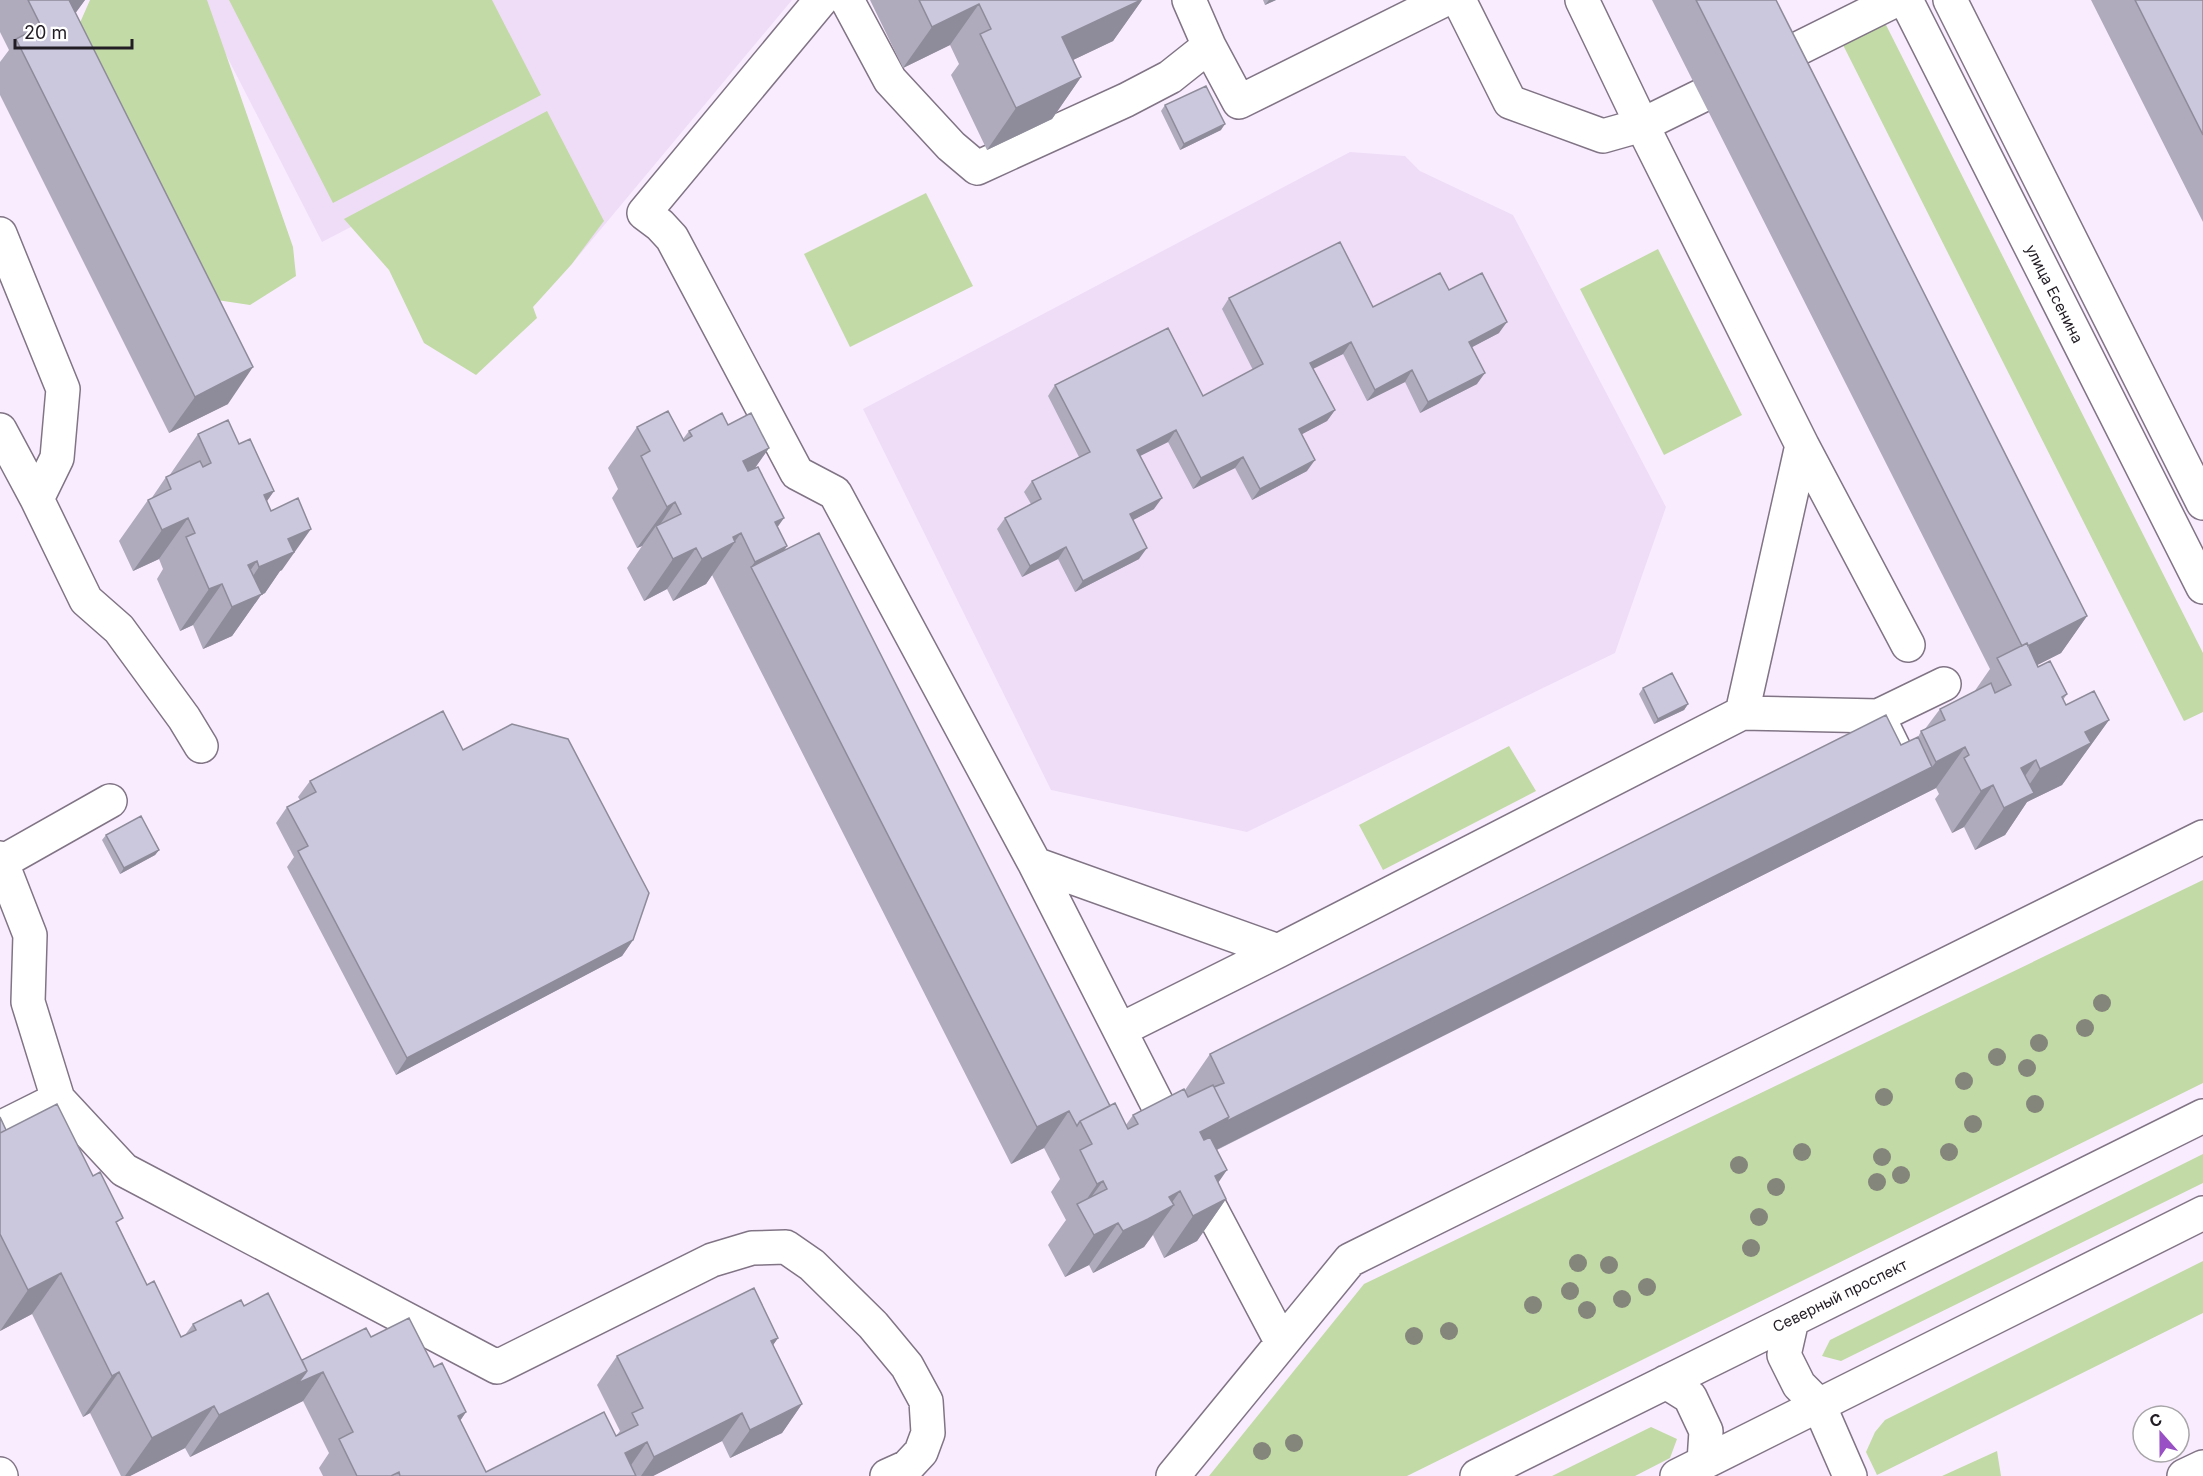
<svg xmlns="http://www.w3.org/2000/svg" width="2203" height="1476" viewBox="0 0 2203 1476" font-family="Inter,sans-serif">
<rect width="100%" height="100%" fill="#f9ecff"/>
<path fill="#efddf7" d="M198,0H792L571,265L451,175L322,242Z
M1350,152L1405,156L1420,171L1513,215L1666,507L1615,653L1247,832L1051,790L863,409Z"/>
<path fill="#c2daa5" d="M90,0H207L293,247L296,276L250,305L177,294L79,25Z
M229,0H492L541,95L333,203Z
M1883,19L2203,653V712L2184,721L1841,41Z
M547,111L604,221L571,265L533,307L537,318L476,375L424,343L389,270L344,219Z
M926,193L973,286L850,347L804,254Z
M1658,249L1742,415L1664,455L1580,289Z
M1509,746L1536,791L1383,870L1359,825Z
M2203,880V1083L1407,1476H1209L1364,1284Z
M2203,1154V1183L1841,1361L1822,1356L1830,1340Z
M2203,1261V1313L1877,1475L1866,1452L1875,1432L1885,1420Z
M1651,1427L1677,1439L1670,1458L1635,1476H1552Z
M1997,1451L2001,1476H1942Z"/>
<g fill="none" stroke-linecap="round" stroke-linejoin="round">
<g stroke="#807485" stroke-width="36">
<path id="minor" d="M821,0L644,213L660,225L672,238L797,473L835,493L1035,864L1172,1133
M847,0L890,80L951,146L977,168L1126,100L1170,77L1209,46
M1189,0L1209,46L1239,102L1444,0
M1459,0L1510,102L1603,136L1642,125L1701,96
M1906,0L2203,587
M1950,0L2203,503
M1765,65L1896,0
M0,234L63,389L57,458L37,499L86,600L119,629L184,718L201,746
M0,430L37,499
M1802,445L1908,645
M1742,713L1878,716L1899,759
M1878,716L1944,684
M0,858L30,935L28,1002L58,1099L124,1170L497,1367L712,1260L752,1248L786,1247L812,1265L873,1325L907,1366L926,1401L928,1433L921,1452L907,1467L887,1476
M2,862L110,801
M1035,864L1278,951
M1120,1030L1278,951L1742,713L1802,445L1642,125L1582,0
M0,1128L58,1099
M1193,1175L1282,1343
M1819,1405L1850,1476
M0,1474L1,1476
M1173,1476L1350,1260L2203,837
M2184,1476L2203,1467"/>
</g>
<g stroke="#807485" stroke-width="36">
<path id="major" d="M1792,1320L1784,1355L1799,1385L1819,1405
M1666,1382L1690,1397L1706,1431L1704,1462
M1477,1476L2203,1116
M1677,1476L2203,1213"/>
</g>
<use href="#minor" stroke="#fff" stroke-width="33"/>
<use href="#major" stroke="#fff" stroke-width="33"/>
</g>
<g fill="#84867c">
<circle cx="2102" cy="1003" r="9"/>
<circle cx="2085" cy="1028" r="9"/>
<circle cx="2039" cy="1043" r="9"/>
<circle cx="1997" cy="1057" r="9"/>
<circle cx="2027" cy="1068" r="9"/>
<circle cx="1964" cy="1081" r="9"/>
<circle cx="1884" cy="1097" r="9"/>
<circle cx="2035" cy="1104" r="9"/>
<circle cx="1973" cy="1124" r="9"/>
<circle cx="1802" cy="1152" r="9"/>
<circle cx="1949" cy="1152" r="9"/>
<circle cx="1882" cy="1157" r="9"/>
<circle cx="1739" cy="1165" r="9"/>
<circle cx="1901" cy="1175" r="9"/>
<circle cx="1877" cy="1182" r="9"/>
<circle cx="1776" cy="1187" r="9"/>
<circle cx="1759" cy="1217" r="9"/>
<circle cx="1751" cy="1248" r="9"/>
<circle cx="1578" cy="1263" r="9"/>
<circle cx="1609" cy="1265" r="9"/>
<circle cx="1647" cy="1287" r="9"/>
<circle cx="1570" cy="1291" r="9"/>
<circle cx="1622" cy="1299" r="9"/>
<circle cx="1533" cy="1305" r="9"/>
<circle cx="1587" cy="1310" r="9"/>
<circle cx="1449" cy="1331" r="9"/>
<circle cx="1414" cy="1336" r="9"/>
<circle cx="1294" cy="1443" r="9"/>
<circle cx="1262" cy="1451" r="9"/>
</g>
<path fill="#afabbd" d="M0,0H85L75,13L228,404L169,433L0,95V62L9,50L0,32Z
M870,0H1142L1113,41L1073,60L1081,77L1052,119L987,150L951,75L959,64L950,45L903,68Z
M1263,0H1276L1265,5Z
M1652,0H1776L2087,616L2061,653L2037,665L2038,667L2067,694L2063,700L2066,705L2109,720L2062,785L2027,802L2005,835L1975,850L1964,827L1952,833L1935,799L1939,794L1936,788L1217,1150L1218,1183L1226,1199L1197,1241L1164,1258L1153,1235L1144,1247L1093,1273L1089,1265L1065,1277L1048,1245L1066,1220L1051,1192L1060,1179L1044,1148L1011,1164L712,575L706,584L673,601L667,589L644,601L627,568L642,546L637,548L612,498L618,489L608,468L637,427L683,439L689,431L728,425L769,448L755,468L777,527L787,546L784,551L1110,1106L1126,1125L1133,1115L1185,1090L1210,1054L1901,745L1918,737L1921,731L1925,729L1940,709L1974,692L1990,669Z
M2091,0H2203V222Z
M1165,105L1221,130L1180,150L1161,111Z
M1449,290L1499,333L1472,347L1477,384L1420,413L1405,382L1367,401L1343,354L1313,368L1335,410L1327,421L1302,434L1307,471L1252,500L1235,468L1193,489L1168,442L1140,456L1154,509L1133,520L1139,559L1075,592L1058,559L1022,577L997,529L1005,518L1031,504L1024,492L1032,481L1079,457L1048,396L1055,385L1203,396L1253,370L1222,309L1229,298L1373,307Z
M198,434L239,444L274,491L267,501L282,570L280,571L265,593L261,595L232,636L203,649L193,625L180,631L157,579L163,569L159,559L133,571L119,541L148,500L151,499L166,477L169,476Z
M1643,688L1688,704L1684,710L1654,724L1639,694Z
M463,750L633,940L622,956L396,1075L287,867L294,857L276,823L287,807L300,800L298,797L310,781Z
M106,835L159,850L155,855L120,874L102,840Z
M0,1117L6,1130L118,1225L147,1285L181,1337L185,1335L193,1324L244,1306L302,1360L371,1337L434,1367L466,1412L460,1421L486,1472L616,1436L620,1431L597,1385L617,1356L778,1338L773,1345L802,1404L782,1433L730,1458L722,1441L653,1476H323L319,1468L329,1453L303,1401L190,1457L185,1448L130,1476H121L90,1413L83,1417L32,1314L0,1331Z"/>
<path fill="#8e8b9a" d="M65,0H85L72,18Z
M1142,0L1113,41L1033,79L1062,37Z
M1269,0H1276L1265,5Z
M979,4L950,45L903,68L932,27Z
M1081,77L1052,119L987,150L1016,108Z
M1225,124L1221,130L1180,150L1184,144Z
M1507,322L1499,333L1461,353L1469,342Z
M1351,342L1343,354L1303,374L1310,363Z
M253,367L228,404L169,433L195,397Z
M1412,370L1405,382L1367,401L1375,390Z
M1485,373L1477,384L1420,413L1428,402Z
M1335,410L1327,421L1291,440L1299,429Z
M1176,430L1168,442L1130,461L1137,450Z
M769,448L740,489L743,461Z
M1243,457L1235,468L1193,489L1201,478Z
M1315,460L1307,471L1252,500L1260,489Z
M274,491L245,532L264,495Z
M1162,498L1154,509L1122,526L1130,514Z
M675,502L657,529L656,526L642,546L637,548L667,507Z
M188,518L159,559L133,571L162,530Z
M784,518L755,559L775,522Z
M311,529L282,570L280,571L265,593L261,595L232,636L203,649L259,567L288,539Z
M741,533L733,544L735,542L706,584L673,601L702,559L733,537Z
M787,546L760,584L751,567L755,562Z
M1066,547L1058,559L1022,577L1030,566Z
M696,548L667,589L644,601L673,559Z
M1147,548L1139,559L1075,592L1083,581Z
M257,561L229,600L248,565Z
M222,584L193,625L180,631L209,589Z
M2087,616L2061,653L2008,680L2023,648Z
M1688,704L1684,710L1654,724L1658,719Z
M2109,720L2062,785L2027,802L2005,835L1975,850L2004,808L2018,801L2040,769L2085,732Z
M1965,747L1936,788L1200,1158L1225,1122L1932,767L1936,762Z
M2036,760L2007,802L2021,768Z
M1993,785L1964,827L1952,833L1981,791Z
M159,850L155,855L120,874L124,868Z
M633,940L622,956L396,1075L407,1058Z
M1069,1111L1044,1148L1011,1164L1037,1127Z
M1229,1117L1200,1158V1132Z
M1227,1170L1198,1212L1215,1176Z
M1103,1181L1081,1211L1080,1209L1097,1184Z
M1180,1191L1168,1208L1174,1205L1144,1247L1093,1273L1123,1231L1169,1197Z
M1226,1199L1197,1241L1164,1258L1193,1216Z
M1118,1223L1089,1265L1065,1277L1094,1235Z
M61,1273L32,1314L0,1331L28,1290Z
M778,1338L758,1366L771,1341Z
M307,1371L323,1372L303,1401L190,1457L219,1415Z
M119,1372L90,1413L83,1417L112,1376Z
M802,1404L782,1433L730,1458L750,1430Z
M214,1406L185,1448L130,1476H125L152,1438Z
M466,1412L446,1441L458,1416Z
M742,1413L722,1441L653,1476H641L654,1457Z
M647,1442L627,1471L625,1453Z"/>
<path fill="#cbc7dc" stroke="#8e8b9a" stroke-width="1.5" d="M28,0H69L253,367L195,397L16,39L41,26Z
M919,0H1141L1062,37L1081,77L1016,108L980,34L991,29L979,4L932,27Z
M1696,0H1776L2087,616L2028,646L2027,643L2022,646Z
M2135,0H2203V135Z
M1206,86L1225,124L1184,144L1165,105Z
M1340,242L1373,307L1440,273L1449,290L1482,273L1507,322L1469,342L1485,373L1428,402L1412,370L1375,390L1351,342L1310,363L1335,410L1299,429L1315,460L1260,489L1243,457L1201,478L1176,430L1137,450L1162,498L1130,514L1147,548L1083,581L1066,547L1030,566L1005,518L1041,499L1032,481L1090,452L1055,385L1168,328L1203,396L1263,364L1229,298Z
M668,411L684,441L692,436L689,431L722,413L728,425L751,413L769,448L743,461L748,471L758,467L784,518L775,522L787,546L755,562L741,533L733,537L735,542L702,559L696,548L673,559L656,526L681,514L675,502L667,507L641,456L650,451L637,427Z
M228,420L239,444L250,439L274,491L264,495L271,511L298,498L311,529L288,539L294,552L259,567L257,561L248,565L262,594L232,607L222,584L209,589L186,537L195,533L188,518L162,530L148,500L171,489L166,477L200,461L203,467L211,463L198,434Z
M819,533L1110,1106L1080,1121L1077,1126L1069,1111L1037,1127L751,567Z
M2027,643L2038,667L2050,661L2067,694L2062,697L2066,705L2094,691L2109,720L2085,732L2091,743L2040,769L2036,760L2021,768L2034,793L2004,808L1993,785L1981,791L1964,758L1969,755L1965,747L1936,762L1921,731L1945,720L1940,709L1991,683L1995,693L2011,685L1997,658Z
M1672,673L1688,704L1658,719L1643,688Z
M443,711L463,750L512,724L568,739L649,893L633,940L407,1058L298,851L308,846L287,807L316,792L310,781Z
M1886,715L1901,745L1918,737L1932,767L1225,1122L1229,1117L1214,1087L1224,1083L1210,1054Z
M141,816L159,850L124,868L106,835Z
M1213,1085L1229,1117L1200,1132L1204,1140L1210,1137L1227,1170L1215,1176L1226,1199L1193,1216L1180,1191L1169,1197L1174,1205L1148,1219L1123,1231L1118,1223L1094,1235L1077,1204L1107,1189L1103,1181L1097,1184L1080,1150L1092,1144L1080,1121L1115,1103L1128,1129L1138,1124L1133,1115L1184,1089L1188,1097Z
M57,1104L93,1176L100,1172L123,1218L116,1222L147,1285L154,1281L181,1337L196,1330L193,1324L241,1300L244,1306L268,1293L307,1371L219,1415L214,1406L152,1438L119,1372L112,1376L61,1273L28,1290L0,1234V1133Z
M0,1117L6,1130L0,1133Z
M754,1288L778,1338L771,1341L802,1404L750,1430L742,1413L654,1457L647,1442L625,1453L636,1476H400L399,1472L391,1476H357L339,1439L353,1432L323,1372L298,1383L307,1371L302,1360L366,1328L371,1337L409,1318L434,1367L442,1363L466,1412L458,1416L486,1472L604,1412L616,1436L638,1425L632,1413L643,1408L617,1356Z"/>
<g text-anchor="middle" stroke-width="4.5" stroke-linejoin="round" paint-order="stroke">
<g font-size="15" fill="#221d24" stroke="#fff">
<text transform="translate(2054 294) rotate(63)" y="5">улица Есенина</text>
<text transform="translate(1840 1296) rotate(-26)" y="5">Северный проспект</text>
</g>
</g>
<g transform="translate(2161 1434) rotate(339)"><circle r="28" fill="#ffffff" stroke="#a7a5a7" stroke-width="1.5"/>
<path d="M0-4.5L10 22L0 15L-10 22Z" fill="#9850c4"/>
<text y="-9" font-size="16" font-weight="bold" text-anchor="middle" fill="#221d24">С</text>
</g>
<path d="M15 39v9h117v-9" fill="none" stroke="#221d24" stroke-width="3"/>
<text x="24" y="39" font-size="18" fill="#221d24" stroke="#ffffff" stroke-width="4.5" paint-order="stroke">20 m</text>
</svg>
